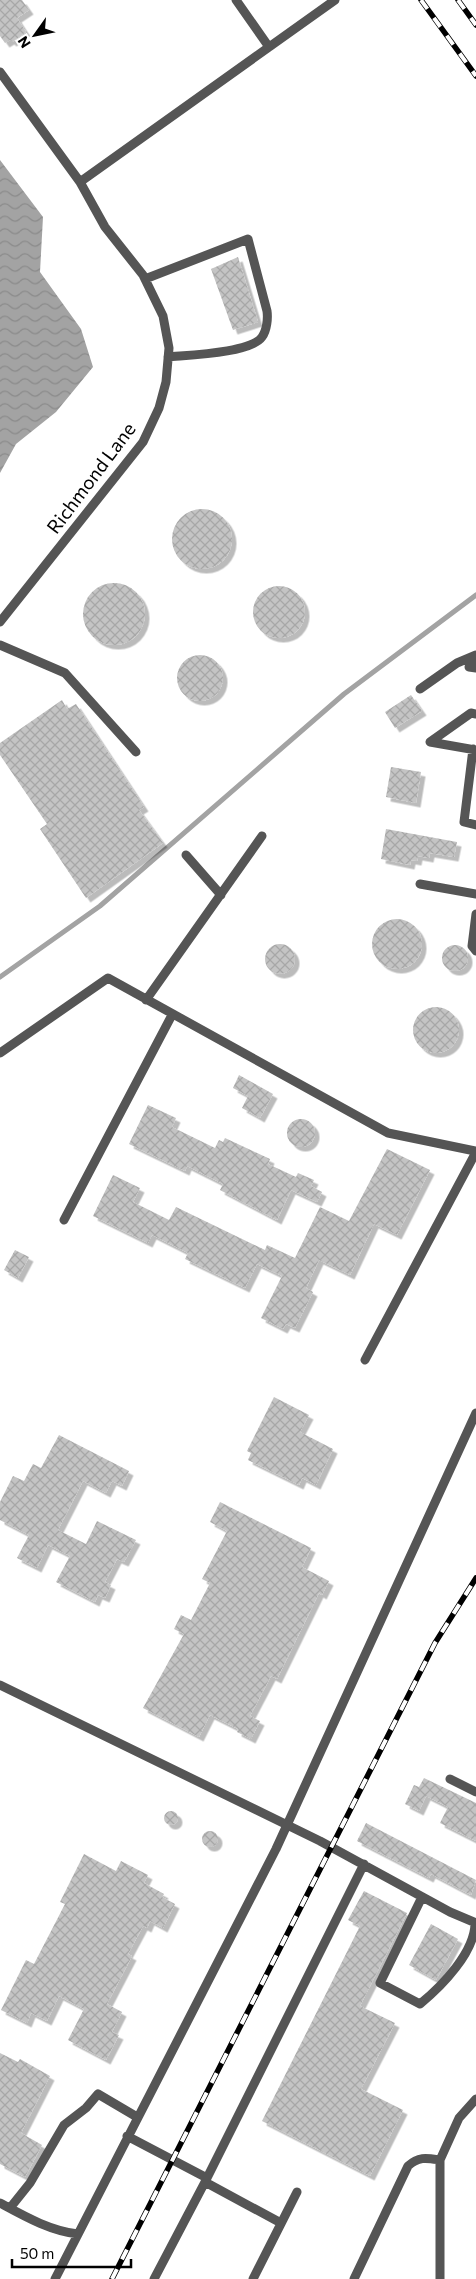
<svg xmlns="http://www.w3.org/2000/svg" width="476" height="2279" viewBox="0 0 476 2279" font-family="Commissioner,sans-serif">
<defs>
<pattern id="water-waves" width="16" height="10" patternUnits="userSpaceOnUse" patternTransform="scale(1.25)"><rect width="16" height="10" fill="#a3a3a3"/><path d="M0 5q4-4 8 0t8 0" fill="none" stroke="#8b8b8b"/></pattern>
<pattern id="building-cross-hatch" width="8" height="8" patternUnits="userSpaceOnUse" patternTransform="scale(1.25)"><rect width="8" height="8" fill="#c4c4c4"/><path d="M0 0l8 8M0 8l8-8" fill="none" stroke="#a7a7a7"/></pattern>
<filter id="shadow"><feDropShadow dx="4.5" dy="4.5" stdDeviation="0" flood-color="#0004"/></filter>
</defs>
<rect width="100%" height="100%" fill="#fff"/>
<path fill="url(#water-waves)" d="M0,160L43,217L40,272L81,329L93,367L56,412L16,444L0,473Z"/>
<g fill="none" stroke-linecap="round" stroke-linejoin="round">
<path stroke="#a3a3a3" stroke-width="5" d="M0,977L100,906L344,694L476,595"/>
</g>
<path fill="url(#building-cross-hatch)" filter="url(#shadow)" d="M0,0H22L29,10L17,18L26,32L12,42L10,40L5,43L0,36Z
M238,257L258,322L233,330L211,269Z
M172 539a30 30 0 1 1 60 0a30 30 0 1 1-60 0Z
M83 614a31 31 0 1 1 62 0a31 31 0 1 1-62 0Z
M253 612a26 26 0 1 1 52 0a26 26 0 1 1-52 0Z
M177 678a23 23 0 1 1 46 0a23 23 0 1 1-46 0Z
M411,695L422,711L395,728L385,712Z
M62,700L67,709L76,704L144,807L139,810L163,843L86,898L40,829L47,824L0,755V743Z
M391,767L421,772L416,803L386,797Z
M386,829L457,842L454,857L430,853L429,858L418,856L417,861L411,860L410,865L381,859Z
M372 944a25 25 0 1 1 50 0a25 25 0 1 1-50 0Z
M265 959a15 15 0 1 1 30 0a15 15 0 1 1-30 0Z
M442 958a13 13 0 1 1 26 0a13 13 0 1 1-26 0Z
M413 1030a23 23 0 1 1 46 0a23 23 0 1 1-46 0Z
M239,1075L273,1094L260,1118L242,1108L248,1096L233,1088Z
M148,1105L176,1118L172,1127L215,1148L219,1140L223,1142L225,1138L270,1159L268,1164L296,1177L298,1173L314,1180L311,1186L322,1192L317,1202L291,1190L277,1220L220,1190L223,1184L187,1166L185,1171L129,1144Z
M287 1133a14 14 0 1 1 28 0a14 14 0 1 1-28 0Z
M387,1149L430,1170L397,1235L374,1224L350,1275L319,1260L306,1288L313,1292L295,1328L286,1324L283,1329L261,1318L282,1276L257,1264L245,1288L185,1259L188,1253L152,1235L148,1243L93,1216L113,1175L140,1188L133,1202L169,1220L176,1207L265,1250L267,1245L295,1258L320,1207L349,1221Z
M15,1250L29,1257L18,1278L4,1270Z
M274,1397L309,1415L300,1432L333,1449L316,1485L302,1478L299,1485L248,1460L251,1453L247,1451Z
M59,1435L129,1471L122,1486L112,1481L106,1493L83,1481L58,1530L86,1544L97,1521L136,1540L124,1562L117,1559L105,1582L111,1585L105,1598L98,1595L95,1602L56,1582L70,1556L48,1545L37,1568L17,1558L29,1535L0,1520V1502L13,1476L24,1481L33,1464L41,1468Z
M220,1502L311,1548L302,1567L329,1581L322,1595L319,1593L277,1679L271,1676L250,1716L260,1721L251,1739L237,1732L238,1729L210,1715L199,1737L143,1708L184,1634L174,1629L181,1615L191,1620L210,1583L202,1579L227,1531L210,1522Z
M424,1778L476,1803V1841L440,1823L448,1807L426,1796L419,1811L405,1804L414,1785L419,1787Z
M164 1818a7 7 0 1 1 14 0a7 7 0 1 1-14 0Z
M366,1823L476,1880L471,1895L431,1874L429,1878L357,1841Z
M202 1839a8 8 0 1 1 16 0a8 8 0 1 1-16 0Z
M84,1854L116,1871L121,1861L148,1875L144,1883L164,1894L162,1897L175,1904L163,1928L150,1921L147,1928L143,1926L128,1954L132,1956L107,2004L122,2012L112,2032L119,2035L106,2060L68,2040L84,2009L59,1996L47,2021L31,2013L27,2023L1,2010L26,1960L34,1964L65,1904L60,1902Z
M364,1891L407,1913L360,2006L395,2023L361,2089L403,2110L370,2176L262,2121L360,1926L348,1920Z
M431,1924L458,1939L436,1980L409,1965Z
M0,2053L18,2062L20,2059L50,2076L21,2133L42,2145L25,2177L0,2164Z"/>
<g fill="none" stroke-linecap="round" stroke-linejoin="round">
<path stroke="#555" stroke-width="9" d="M236,0L269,47
M0,72L80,182L105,227L143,275L163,316L169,348L166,382L159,408L143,442L0,622
M80,182L335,0
M145,279L248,239L267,311C268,318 267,330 262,337C251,353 188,355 168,357
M0,645L65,673L136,752
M476,660L469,667L476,668
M420,689L457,663L476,655
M476,714L471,713L430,742L476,750
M473,749L464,822L476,825
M186,855L221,895
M420,884L476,894
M476,914L472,946L476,951
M146,1000L262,836
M0,1053L108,978L388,1133L475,1151
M64,1220L172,1015
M365,1360L476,1152
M0,1685L320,1841L450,1912L476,1923
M450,1779L476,1792
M422,1897L380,1983L420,2004C442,1986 475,1952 475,1923
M127,2136L207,2178
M0,2203C24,2216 50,2231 78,2234
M10,2208L30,2183L64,2125L86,2108L98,2094L137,2117
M281,2223L205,2182L364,1864
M55,2279L276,1849L476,1413
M154,2279L205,2182
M253,2279L297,2192
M354,2279L408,2166C419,2156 427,2158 440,2160
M440,2279V2160L459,2118L476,2099"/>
<g stroke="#000" stroke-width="5.5">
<path id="rail" d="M421,0L476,76
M458,0L476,25
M112,2279L435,1643L476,1578"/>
</g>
<use href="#rail" stroke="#fff" stroke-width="4" stroke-dasharray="11" stroke-linecap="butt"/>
</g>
<g text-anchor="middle" stroke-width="4.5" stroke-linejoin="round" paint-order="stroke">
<g font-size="19" fill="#000" stroke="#fff">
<text transform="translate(91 478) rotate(-53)" y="7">Richmond Lane</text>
</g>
</g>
<g transform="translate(35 35) rotate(237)" stroke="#ffffff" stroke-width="4" paint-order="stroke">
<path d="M0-4L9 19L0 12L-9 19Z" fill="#000000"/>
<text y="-8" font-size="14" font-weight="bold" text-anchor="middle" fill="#000000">N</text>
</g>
<path d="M12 2259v8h119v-8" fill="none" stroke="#000000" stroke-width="2.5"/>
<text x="20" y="2259" font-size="15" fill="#000000" stroke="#ffffff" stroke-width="4" paint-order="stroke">50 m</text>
</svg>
